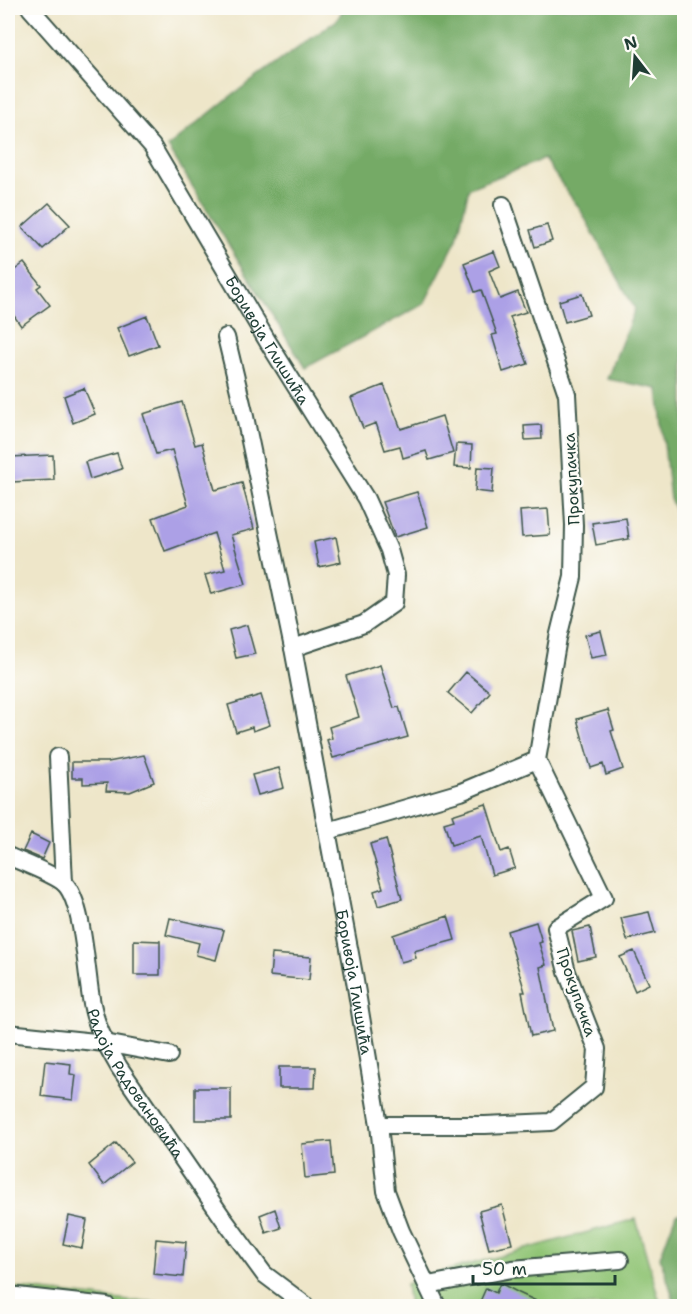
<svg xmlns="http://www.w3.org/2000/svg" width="692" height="1314" viewBox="0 0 692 1314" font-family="'Shantell Sans',sans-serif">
<rect width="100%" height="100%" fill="#fdfcf7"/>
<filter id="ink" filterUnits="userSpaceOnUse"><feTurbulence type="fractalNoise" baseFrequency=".0167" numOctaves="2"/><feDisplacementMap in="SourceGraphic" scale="12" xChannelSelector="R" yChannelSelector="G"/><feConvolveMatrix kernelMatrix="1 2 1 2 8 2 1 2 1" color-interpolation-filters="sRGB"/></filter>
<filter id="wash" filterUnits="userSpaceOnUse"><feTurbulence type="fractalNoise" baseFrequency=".008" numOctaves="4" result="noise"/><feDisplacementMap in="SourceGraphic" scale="24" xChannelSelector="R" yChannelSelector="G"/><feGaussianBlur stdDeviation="1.35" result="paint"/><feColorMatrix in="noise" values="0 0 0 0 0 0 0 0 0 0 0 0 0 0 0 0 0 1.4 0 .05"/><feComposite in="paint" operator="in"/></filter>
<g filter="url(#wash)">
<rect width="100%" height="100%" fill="#eee6c9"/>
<path fill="#90c475" stroke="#588054" stroke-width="1.5" d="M636,1219L661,1306H409L406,1284L427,1276Z
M8,1287L129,1301L319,1306H8Z"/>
<path fill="#74aa66" stroke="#4a744d" stroke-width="1.5" d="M344,8H679L684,25V528L670,499L658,389L607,379L635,309L581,211L544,159L469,188L457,239L424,304L305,368L168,147L232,95L337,20Z
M684,1213V1306H676L660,1257L676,1214Z"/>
<g id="blocks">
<path fill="#aca0e6" d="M49,203L70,225L43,249L22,227Z
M547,225L552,241L535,247L530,230Z
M494,251L500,266L489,271L500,299L518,292L526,312L510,317L528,364L503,372L492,335L497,334L481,290L475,292L464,263Z
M24,263L41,285L37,288L50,305L21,326L8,307V275Z
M582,294L589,315L565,322L559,301Z
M147,316L158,345L129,356L117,328Z
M384,385L401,429L442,416L453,453L429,460L426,451L403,458L400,446L385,450L376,423L363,428L351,398Z
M84,388L95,414L73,423L64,396Z
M182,402L195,445L202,443L215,490L242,483L254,529L231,535L246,584L211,594L205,575L225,570L214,533L165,551L153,518L188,505L172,450L156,454L143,414Z
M541,425L542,439L525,440L524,426Z
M456,444L472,445L471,468L454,467Z
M117,453L122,469L90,479L85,462Z
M53,455L54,480L11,482L10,457Z
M477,467L494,468L492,493L475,491Z
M417,492L428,527L395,537L382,502Z
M548,509L550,535L522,537L520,511Z
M626,518L629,539L596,545L592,523Z
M336,537L341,562L319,567L314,542Z
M247,625L255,654L236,658L229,630Z
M601,631L607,655L591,658L585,635Z
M380,665L394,708L399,707L408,737L333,758L327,740L332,738L329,727L359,717L346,676Z
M466,672L490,692L472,713L448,693Z
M261,695L270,725L253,731L252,727L236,732L228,705Z
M608,710L614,730L611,731L623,769L606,775L603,764L591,768L577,719Z
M144,755L154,782L130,792L106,791L107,783L83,784V778H72V762H108Z
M279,768L284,788L258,795L252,775Z
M486,804L501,852L509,849L515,868L492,875L481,836L451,845L444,823L454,820L452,815Z
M31,834L49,843L42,859L23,851Z
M386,839L402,899L378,906L374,891L383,888L370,844Z
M649,912L655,933L627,940L621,918Z
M448,916L455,940L414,951L416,958L401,962L393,935Z
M170,918L224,930L216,960L196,955L199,943L166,935Z
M536,922L542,942L539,943L546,965L540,967L553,1031L531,1036L522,992H525L507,931Z
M590,927L596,957L578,961L572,931Z
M134,940L160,941V975H134Z
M634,951L649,984L635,991L620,957Z
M272,954L311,957L309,980L270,976Z
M45,1061L71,1064L70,1074L76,1075L73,1100L41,1096Z
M279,1067H316L315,1088H279Z
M195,1088H231V1120H195Z
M331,1141L334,1175L305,1178L302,1144Z
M116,1143L132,1162L104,1185L89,1165Z
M502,1205L512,1244L489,1249L479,1211Z
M275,1209L281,1228L266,1233L260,1215Z
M69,1216L87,1220L82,1248L63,1244Z
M156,1239L186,1242L183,1277L153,1274Z
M500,1283L519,1293L547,1306H478L486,1288L496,1293Z"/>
</g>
</g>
<g filter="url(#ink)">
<use href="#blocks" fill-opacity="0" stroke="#3e564a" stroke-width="1.5"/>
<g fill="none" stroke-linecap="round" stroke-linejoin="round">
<g stroke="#3e564a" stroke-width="20">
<g id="minor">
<path id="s1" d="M30,8L152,146L268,342L366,499L389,550L396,575L394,603L364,624L293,648L354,975L379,1125L386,1191L401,1231L437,1306"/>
<path d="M226,337L244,412L293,648"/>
<path d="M58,757L64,883"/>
<path d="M328,831L461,792L537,760L558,638L573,577L574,525L567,394L503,205"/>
<path id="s2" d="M8,856C21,862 56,875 65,884C84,904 86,975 92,1004C96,1027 108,1048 119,1067L223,1218L264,1274L304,1304"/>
<path d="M8,1033L105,1043L169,1055"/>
<path d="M379,1125H485L551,1122L594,1087L597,1049L567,972L556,928L604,898L537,760"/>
<path d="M428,1285L512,1269L620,1260"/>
<path d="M8,1295L107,1306"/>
</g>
</g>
<use href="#minor" stroke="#fff" stroke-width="16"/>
</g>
</g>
<g text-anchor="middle" stroke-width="4.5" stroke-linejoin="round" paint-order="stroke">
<g font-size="16" fill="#1f3d34" stroke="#fdfcf7">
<text dy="6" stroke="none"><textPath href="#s1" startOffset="410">Боривоја Глишића</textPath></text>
<text transform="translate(571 479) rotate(-93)" y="6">Прокупачка</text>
<text dy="6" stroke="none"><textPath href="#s1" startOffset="1158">Боривоја Глишића</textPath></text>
<text transform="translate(577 992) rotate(71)" y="6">Прокупачка</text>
<text dy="6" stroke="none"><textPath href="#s2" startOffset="279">Радоја Радовановића</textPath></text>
</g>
</g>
<rect width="692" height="1314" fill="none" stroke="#fdfcf7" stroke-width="30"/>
<g transform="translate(635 57) rotate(343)" stroke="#fdfcf7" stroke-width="4.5" paint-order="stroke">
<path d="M0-4.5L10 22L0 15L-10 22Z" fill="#1f3d34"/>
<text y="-9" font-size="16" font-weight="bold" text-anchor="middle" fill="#1f3d34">N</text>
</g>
<path d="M473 1275v9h142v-9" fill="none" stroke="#1f3d34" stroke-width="3"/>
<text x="482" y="1275" font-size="18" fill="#1f3d34" stroke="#fdfcf7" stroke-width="4.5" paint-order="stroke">50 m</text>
</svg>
